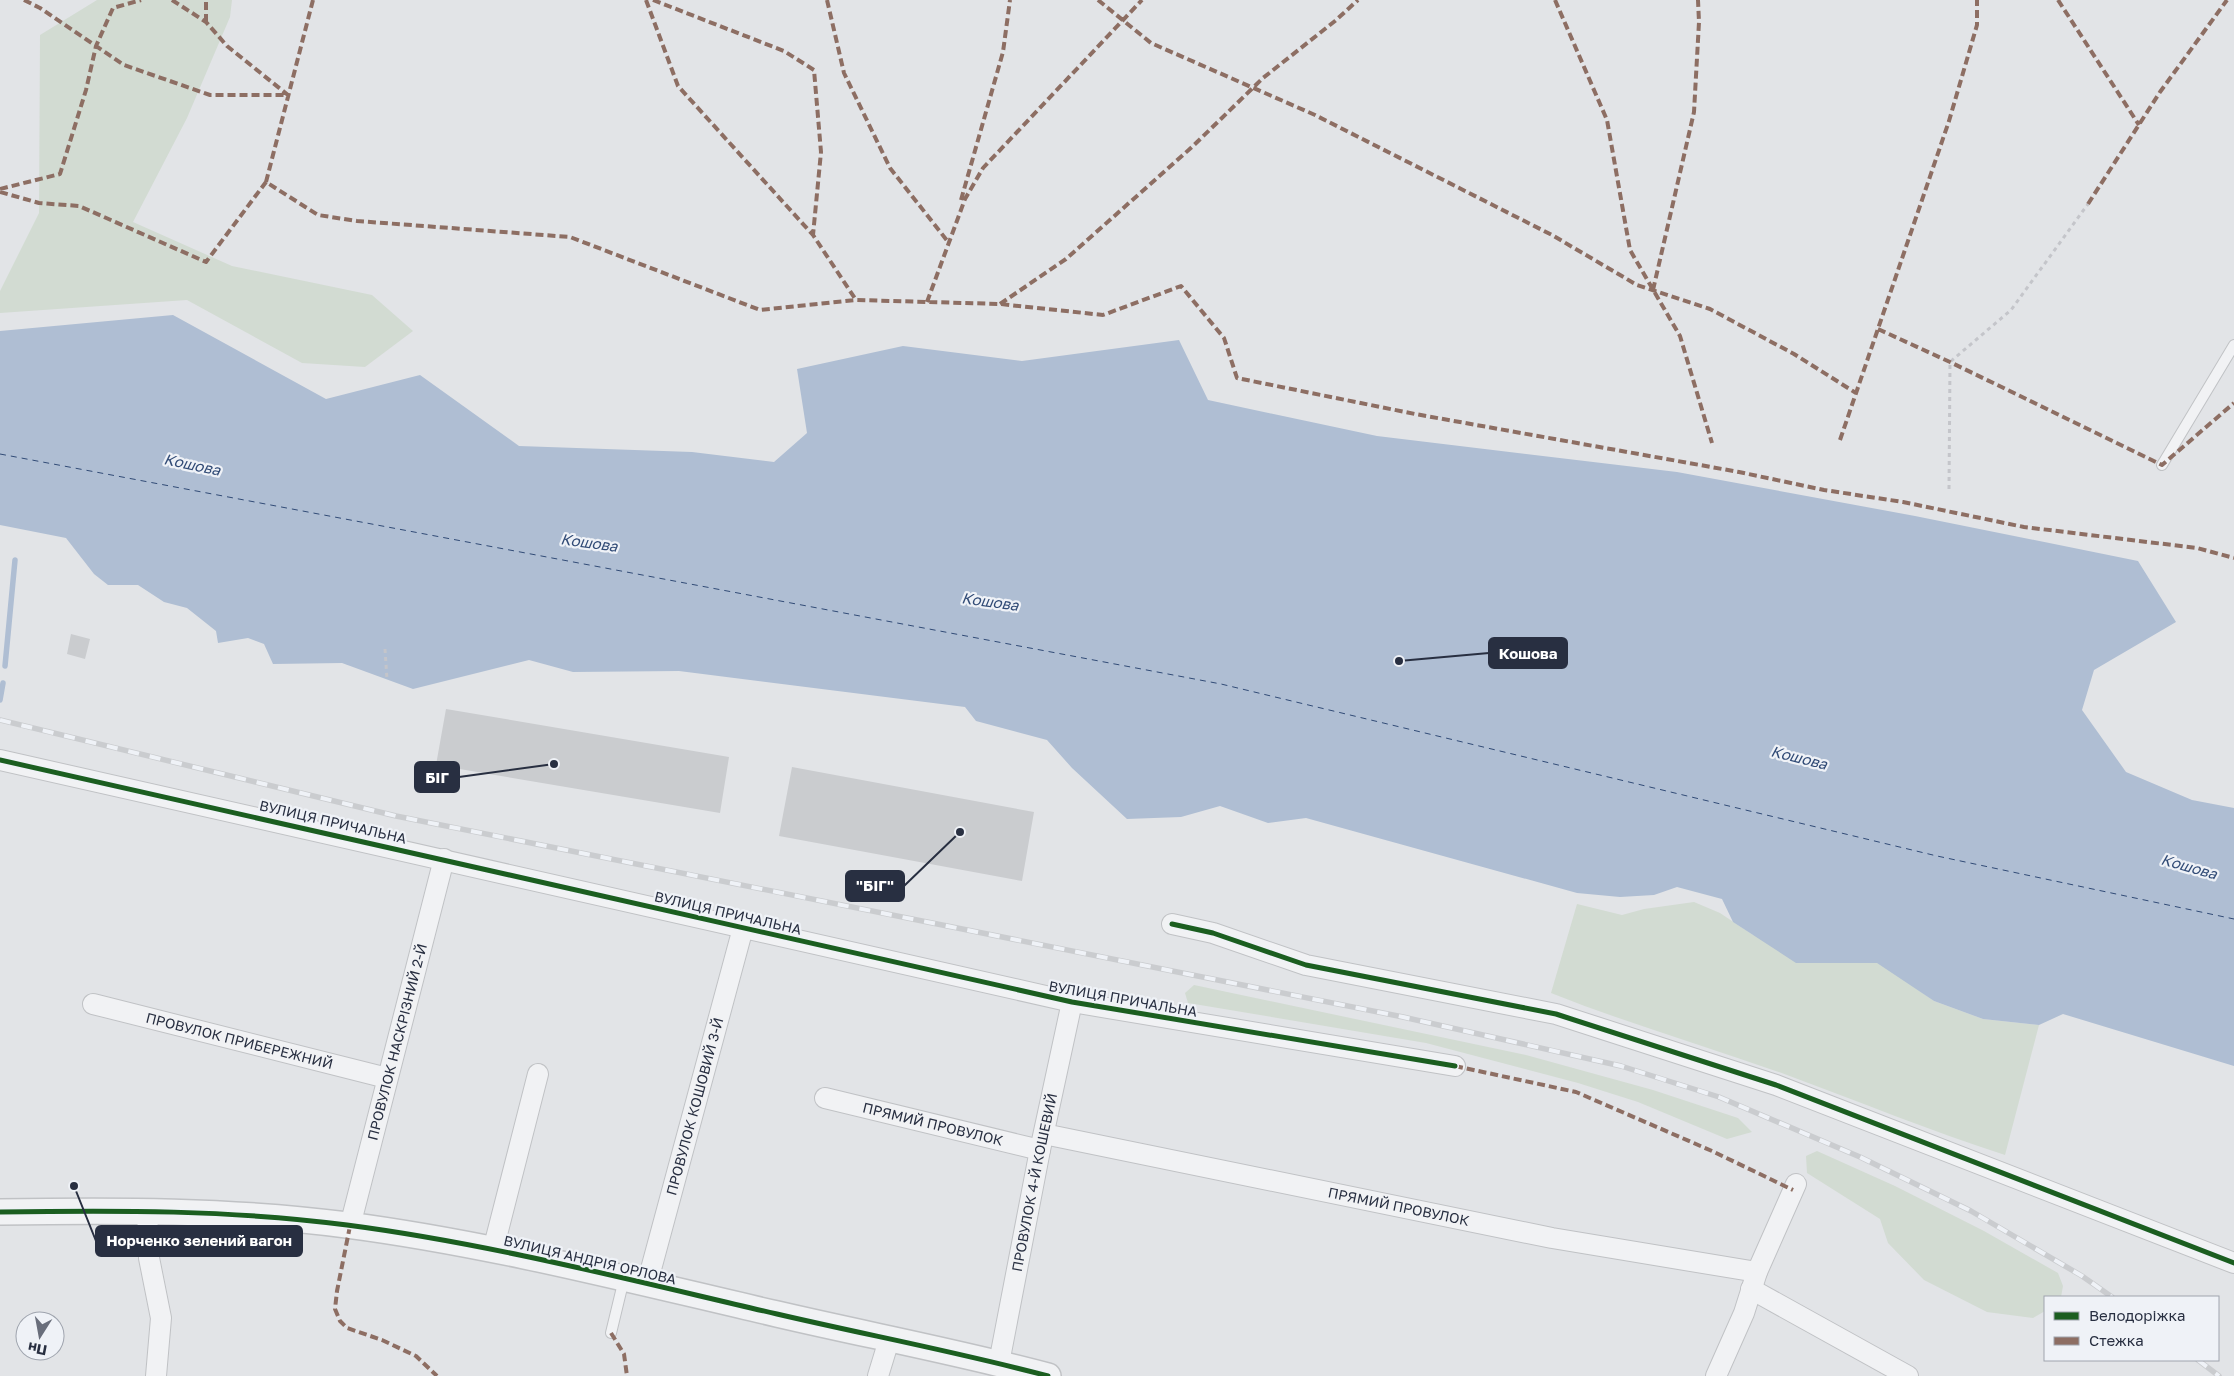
<svg xmlns="http://www.w3.org/2000/svg" width="2234" height="1376" viewBox="0 0 2234 1376" font-family="'Golos Text',sans-serif">
<rect width="100%" height="100%" fill="#e2e4e7"/>
<path fill="#d2dbd2" d="M97,0H232L230,17L187,118L133,222L232,266L372,295L413,331L365,367L302,363L187,300L0,313V291L39,213L40,35Z
M1694,902L1720,913L1753,935L1878,962L1934,1001L1983,1019L2039,1025L2005,1155C1931,1131 1860,1102 1787,1075C1709,1047 1629,1024 1551,993L1577,904L1622,915L1644,909Z
M1194,985L1526,1055L1653,1090L1738,1118L1752,1132L1727,1139L1638,1102L1578,1083L1426,1043L1188,1003L1185,993Z
M1817,1151L1895,1186L1984,1231L2058,1273L2063,1286L2061,1297H2045V1311L2033,1318L1987,1312L1924,1280L1888,1243L1880,1219L1807,1173L1806,1156Z"/>
<path fill="#afbed3" d="M173,315L326,399L420,375L519,446L692,452L774,462L807,433L797,369L903,346L1022,361L1179,340L1208,400L1377,436L1677,472L1915,516L2138,561L2176,622L2094,670L2082,710L2126,772L2192,800L2234,808V1066L2063,1014L2039,1025L1983,1019L1934,1001L1877,963H1796L1733,922L1722,899L1677,887L1654,895L1620,897L1577,893L1306,818L1268,823L1220,806L1181,817L1127,819L1072,768L1047,740L976,721L965,707L679,671L573,672L529,660L413,689L342,663L273,664L264,644L248,638L218,643L216,631L187,608L164,602L138,585H108L94,574L66,538L0,525V331Z"/>
<g fill="none" stroke-linecap="round" stroke-linejoin="round">
<path stroke="#afbed3" stroke-width="5.5" d="M5,666L15,560
M0,700L3,683"/>
<path stroke="#314b76" stroke-width="1" stroke-dasharray="6 5" stroke-linecap="butt" d="M0,454L1221,684L1937,856L2234,919"/>
</g>
<path fill="#cacccf" d="M71,634L90,639L85,659L67,654Z
M446,709L729,757L720,813L436,765Z
M792,767L1034,812L1022,881L779,836Z"/>
<g fill="none" stroke-linecap="round" stroke-linejoin="round">
<g stroke="#c0c2c5" stroke-width="12">
<path id="service" d="M2162,465L2234,345
M611,1333L624,1279"/>
</g>
<g stroke="#c0c2c5" stroke-width="22">
<g id="minor">
<path d="M0,760L1072,1002L1455,1066"/>
<path d="M1172,924L1213,933L1306,965L1556,1014L1776,1085L2234,1263"/>
<path id="s1" d="M93,1004L387,1078"/>
<path id="s2" d="M825,1098L1040,1150"/>
<path id="s3" d="M1044,1134L1552,1238L1757,1272"/>
<path d="M147,1211L149,1258L161,1318L156,1376"/>
<path id="s4" d="M350,1226L444,859"/>
<path d="M493,1250L538,1074"/>
<path id="s5" d="M647,1284L743,928"/>
<path d="M1751,1289L1908,1376"/>
<path id="s6" d="M999,1363L1040,1150L1072,1002"/>
<path d="M878,1376L889,1340"/>
<path d="M1716,1376L1744,1313L1757,1272L1796,1184"/>
</g>
</g>
<g stroke="#c0c2c5" stroke-width="28">
<path id="tertiary" d="M0,1212C116,1210 232,1210 347,1225C492,1244 634,1281 777,1314C867,1335 958,1352 1048,1376"/>
</g>
<path stroke="#c4c5ca" stroke-width="3" stroke-dasharray="4 4" stroke-linecap="butt" d="M1949,489L1950,362L2011,310L2088,204
M385,649L387,680"/>
<use href="#service" stroke="#f1f2f4" stroke-width="10"/>
<use href="#minor" stroke="#f1f2f4" stroke-width="20"/>
<use href="#tertiary" stroke="#f1f2f4" stroke-width="25"/>
<g stroke="#cacccf" stroke-width="5.5">
<path id="rail" d="M0,720L396,816L1403,1017L1621,1066L1719,1097L1860,1157L1971,1211L2082,1276L2112,1297
M2198,1360L2219,1376"/>
</g>
<use href="#rail" stroke="#eff2f7" stroke-width="4" stroke-dasharray="11" stroke-linecap="butt"/>
<path stroke="#8d6e63" stroke-width="4" stroke-dasharray="8 4" stroke-linecap="butt" d="M24,0L40,8L124,65L210,95H288
M172,0L206,22L227,46L288,95
M313,0L266,182L318,215L357,221L570,237L760,310L856,300L1000,304L1103,315L1181,286L1224,338L1237,378L1415,414L1739,472L1824,490L1903,502L2024,527L2197,548L2234,558
M646,0L678,86L813,235L856,300
M653,0L784,51L814,70L821,152L813,235
M827,0L844,73L890,168L949,243
M1098,0L1151,43L1315,115L1552,235L1637,285L1710,309L1794,354L1856,393
M1555,0L1607,120L1630,250L1680,336L1712,443
M2058,0L2139,125
M206,22V0
M0,189L60,174L86,90L96,46L113,8L141,0
M0,192L39,203L79,206L206,262L266,182
M961,200L1003,52L1010,0
M2088,204L2160,92L2227,0
M1653,290L1694,112L1699,22L1698,0
M927,302L965,199L983,168L1142,0
M1000,304L1066,259L1192,147L1263,78L1335,21L1358,0
M1878,329L1950,362L2162,465L2234,403
M1840,440L1949,121L1977,25V0
M1455,1066L1576,1092L1712,1151L1793,1190
M350,1226L337,1291L335,1309L340,1321L347,1328L382,1340L416,1356L437,1376
M611,1333L624,1354L627,1376"/>
<g stroke="#eff2f7" stroke-width="8">
<path id="cycleway" d="M0,760L1072,1002L1455,1066
M1172,924L1213,933L1306,965L1556,1014L1776,1085L2234,1263
M0,1212C116,1210 232,1210 347,1225C492,1244 634,1281 777,1314C867,1335 958,1352 1048,1376"/>
</g>
<use href="#cycleway" stroke="#1b5e20" stroke-width="5"/>
</g>
<g text-anchor="middle" stroke-width="4.5" stroke-linejoin="round" paint-order="stroke">
<g font-size="14" fill="#282f41" stroke="#eff2f7">
<text transform="translate(333 822) rotate(13)" y="5">ВУЛИЦЯ ПРИЧАЛЬНА</text>
<text transform="translate(728 913) rotate(13)" y="5">ВУЛИЦЯ ПРИЧАЛЬНА</text>
<text transform="translate(1123 999) rotate(10)" y="5">ВУЛИЦЯ ПРИЧАЛЬНА</text>
<text dy="5" stroke="none"><textPath href="#s1" startOffset="151">ПРОВУЛОК ПРИБЕРЕЖНИЙ</textPath></text>
<text dy="5" stroke="none"><textPath href="#s4" startOffset="190">ПРОВУЛОК НАСКРІЗНИЙ 2-Й</textPath></text>
<text dy="5" stroke="none"><textPath href="#s5" startOffset="184">ПРОВУЛОК КОШОВИЙ 3-Й</textPath></text>
<text dy="5" stroke="none"><textPath href="#s2" startOffset="111">ПРЯМИЙ ПРОВУЛОК</textPath></text>
<text dy="5" stroke="none"><textPath href="#s6" startOffset="184">ПРОВУЛОК 4-Й КОШЕВИЙ</textPath></text>
<text dy="5" stroke="none"><textPath href="#s3" startOffset="362">ПРЯМИЙ ПРОВУЛОК</textPath></text>
<text transform="translate(590 1260) rotate(13)" y="5">ВУЛИЦЯ АНДРІЯ ОРЛОВА</text>
</g>
<g font-size="15" font-style="italic" fill="#314b76" stroke="#eff2f7">
<text transform="translate(192 465) rotate(12)" y="5">Кошова</text>
<text transform="translate(589 543) rotate(8)" y="5">Кошова</text>
<text transform="translate(990 602) rotate(8)" y="5">Кошова</text>
<text transform="translate(1799 758) rotate(14)" y="5">Кошова</text>
<text transform="translate(2189 867) rotate(16)" y="5">Кошова</text>
</g>
</g>
<path fill="none" stroke="#282f41" stroke-width="2" d="M1399 661L1489 653M554 764L459 777M960 832L904 886M74 1186L96 1241"/>
<g fill="#282f41" stroke="#eff2f7" stroke-width="2">
<circle cx="1399" cy="661" r="5"/>
<circle cx="554" cy="764" r="5"/>
<circle cx="960" cy="832" r="5"/>
<circle cx="74" cy="1186" r="5"/>
</g>
<g fill="#282f41" stroke="#282f41" stroke-width="2">
<rect x="1489" y="638" width="78" height="30" rx="5"/>
<rect x="415" y="762" width="44" height="30" rx="5"/>
<rect x="846" y="871" width="58" height="30" rx="5"/>
<rect x="96" y="1226" width="206" height="30" rx="5"/>
</g>
<g font-size="15" text-anchor="middle" font-weight="bold" fill="#fff">
<text x="1528" y="659">Кошова</text>
<text x="437" y="783">БІГ</text>
<text x="875" y="891">"БІГ"</text>
<text x="199" y="1246">Норченко зелений вагон</text>
</g>
<rect x="2044" y="1296" width="175" height="65" fill="#eff2f7" stroke="#9fa4ae"/>
<rect x="2054" y="1312" width="25" height="8" fill="#1b5e20" stroke="#9fa4ae"/>
<text x="2089" y="1321" font-size="15" fill="#282f41">Велодоріжка</text>
<rect x="2054" y="1337" width="25" height="8" fill="#8d6e63" stroke="#9fa4ae"/>
<text x="2089" y="1346" font-size="15" fill="#282f41">Стежка</text>
<g transform="translate(40 1336) rotate(191)"><circle r="24" fill="#eff2f7" stroke="#9fa4ae"/>
<path d="M0-4L9 19L0 12L-9 19Z" fill="#696e7b"/>
<text y="-8" font-size="14" font-weight="bold" text-anchor="middle" fill="#282f41">Пн</text>
</g>
</svg>
